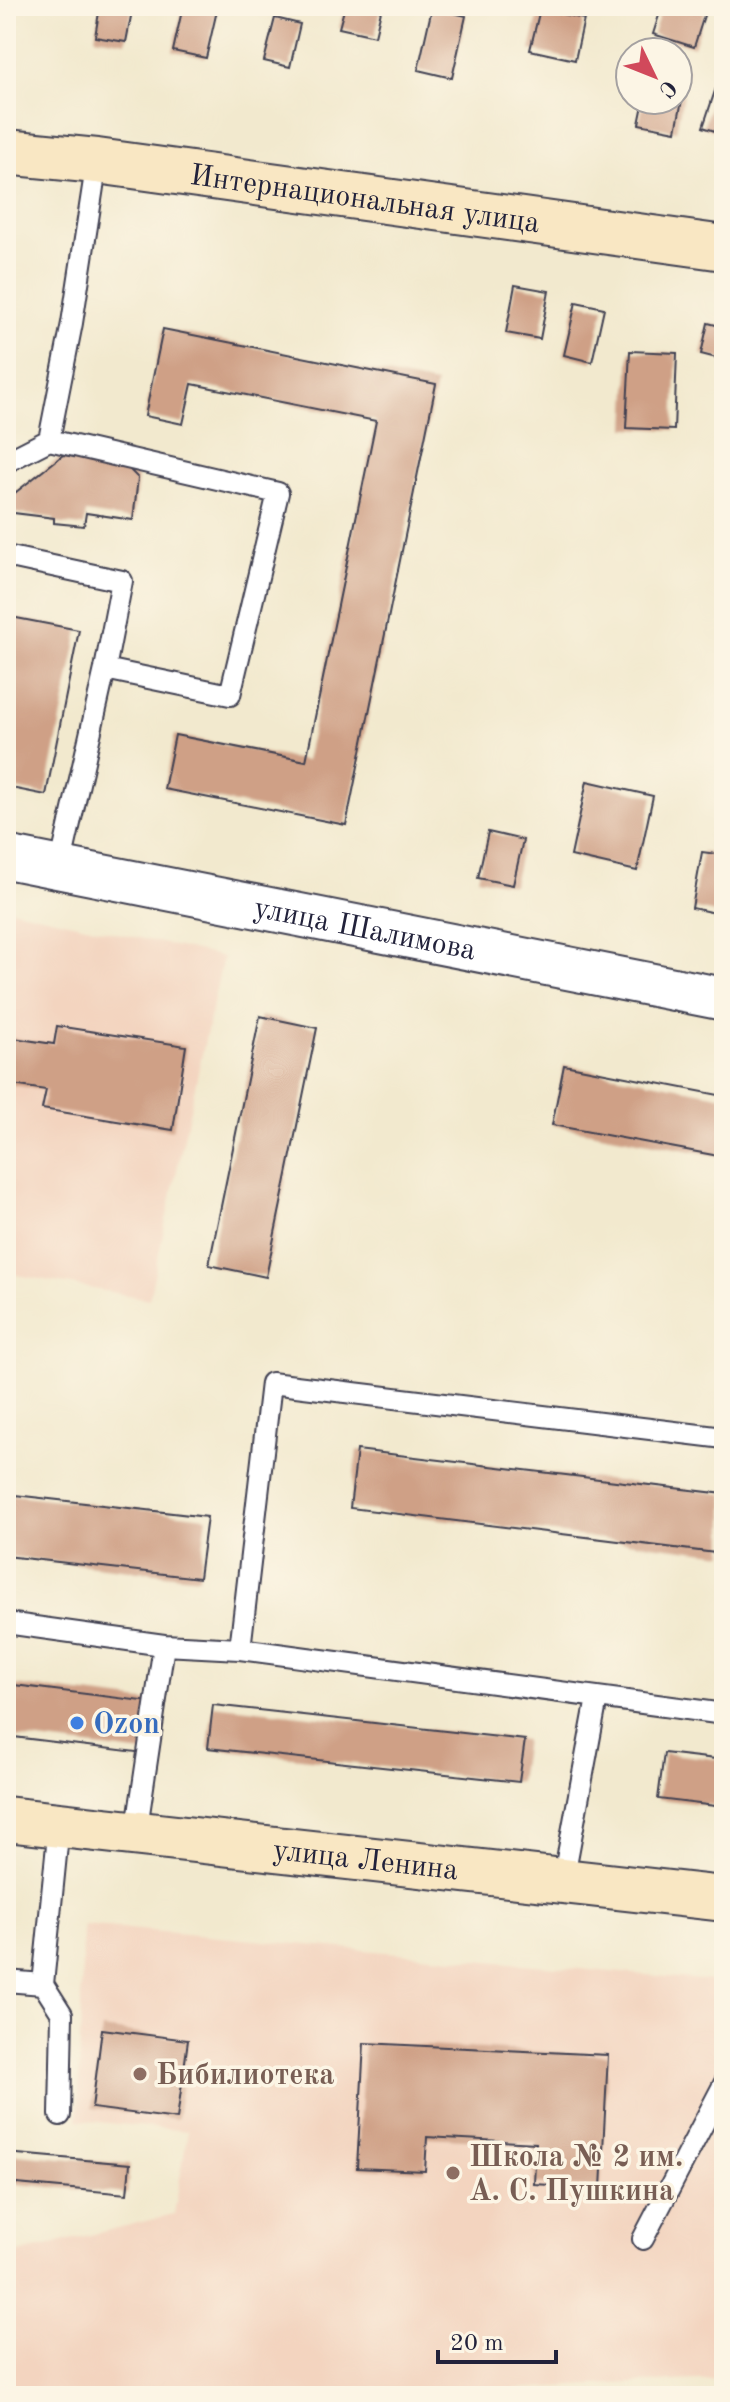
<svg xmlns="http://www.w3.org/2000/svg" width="730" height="2402" viewBox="0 0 730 2402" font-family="'Old Standard TT',serif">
<rect width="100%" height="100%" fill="#fcf5e5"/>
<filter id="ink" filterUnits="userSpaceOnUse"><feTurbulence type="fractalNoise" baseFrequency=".0125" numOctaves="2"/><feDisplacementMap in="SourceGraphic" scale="16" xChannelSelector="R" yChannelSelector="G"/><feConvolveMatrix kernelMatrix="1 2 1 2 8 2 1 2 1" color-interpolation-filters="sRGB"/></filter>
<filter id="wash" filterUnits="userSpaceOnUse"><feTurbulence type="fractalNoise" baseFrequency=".006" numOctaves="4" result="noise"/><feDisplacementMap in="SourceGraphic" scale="32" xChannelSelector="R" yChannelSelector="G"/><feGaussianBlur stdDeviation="1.8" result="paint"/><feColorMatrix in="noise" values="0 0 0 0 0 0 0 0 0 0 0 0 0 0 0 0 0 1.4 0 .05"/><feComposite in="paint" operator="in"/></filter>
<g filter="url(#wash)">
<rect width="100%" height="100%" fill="#f2e9ce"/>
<path fill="#f3d4bf" d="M6,908L223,957L149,1299L6,1273Z
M83,1925L724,1982V2328L718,2379L367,2396H6V2256L174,2214L188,2131L78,2120Z"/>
<g id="blocks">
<path fill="#cfa086" d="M100,6H133L126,42L95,37Z
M183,6H218L206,58L173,51Z
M345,6H382L375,36L339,28Z
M662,6H707L694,47L653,34Z
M432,8L466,16L452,78L418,70Z
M540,9L584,19L575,60L530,50Z
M275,18L300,24L290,67L264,61Z
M678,68L688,69L676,131L639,124L644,100H678Z
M720,76L724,78V134L703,127Z
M515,285L549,291L540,339L506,333Z
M6,286L13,287L7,315H6Z
M576,302L604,308L592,362L564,355Z
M708,323L724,327V360L701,354Z
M163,329L436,384L346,825L164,789L175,735L306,761L376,421L192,384L183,424L145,416Z
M630,351L677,353L674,430L626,428Z
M63,455L123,463L138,478L133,520L86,513L84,526L54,523V518L6,512V500Z
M6,616L79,630L46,795L6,787Z
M587,781L653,796L637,871L571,856Z
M488,832L523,840L513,885L478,878Z
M702,852L724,855V915L692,908Z
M260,1016L317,1028L266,1277L209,1265Z
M57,1026L186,1046L173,1130L42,1109L46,1090L6,1084V1037L54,1044Z
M564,1065L724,1096V1157L552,1125Z
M357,1450L724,1494V1554L350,1508Z
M6,1494L207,1517L199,1578L6,1556Z
M6,1684L151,1702L144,1753L6,1736Z
M213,1705L525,1740L519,1782L208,1748Z
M664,1753L724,1760V1807L658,1799Z
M102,2029L188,2040L177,2119L92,2108Z
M364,2043L608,2055L601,2188L534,2184L536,2143L427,2137L425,2171L357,2168Z
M6,2153L130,2164L127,2194L6,2183Z"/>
</g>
</g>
<g filter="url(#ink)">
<use href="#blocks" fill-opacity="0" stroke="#414051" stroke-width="2"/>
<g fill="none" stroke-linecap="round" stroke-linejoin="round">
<g stroke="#414051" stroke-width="24">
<path id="lane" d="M49,440L278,493L230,695L105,669
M6,462L49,440L72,323L97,161
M6,556L122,581L105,669L60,867
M6,1623L164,1645L136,1834
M164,1645L240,1649L271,1383L724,1438
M240,1649L724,1714
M563,1881L597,1698
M6,1981L43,1984L59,1825
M43,1984L62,2014L60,2115
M643,2239L724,2084"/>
</g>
<g stroke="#414051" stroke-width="46">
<g id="street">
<path id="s1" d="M6,857L724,999"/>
</g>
</g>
<g stroke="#414051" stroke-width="48">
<g id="secondary">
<path id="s2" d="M6,152L97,161L724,248"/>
<path id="s3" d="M6,1819L724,1899"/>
</g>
</g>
<use href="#lane" stroke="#fff" stroke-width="20"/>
<use href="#street" stroke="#fff" stroke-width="42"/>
<use href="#secondary" stroke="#f9e7c3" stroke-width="44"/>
</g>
</g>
<circle fill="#3f7fe0" stroke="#fcf5e5" stroke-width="3" cx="77" cy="1723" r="8"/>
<g fill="#8d6e63" stroke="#fcf5e5" stroke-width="3">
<circle cx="140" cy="2074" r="8"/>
<circle cx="453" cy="2173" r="8"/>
</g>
<g text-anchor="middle" stroke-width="7" stroke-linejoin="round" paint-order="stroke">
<g font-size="30" fill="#22223b" stroke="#fcf5e5">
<text dy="10" stroke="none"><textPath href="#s2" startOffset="362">Интернациональная улица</textPath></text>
<text dy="10" stroke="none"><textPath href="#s1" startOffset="366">улица Шалимова</textPath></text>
<text dy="10" stroke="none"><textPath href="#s3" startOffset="362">улица Ленина</textPath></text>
</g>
<g font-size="30" font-weight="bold" fill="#366cbe" stroke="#fcf5e5" text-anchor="start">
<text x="93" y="1733">Ozon</text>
</g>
<g font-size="30" font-weight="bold" fill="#785e54" stroke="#fcf5e5" text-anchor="start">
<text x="156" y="2084">Бибилиотека</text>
<text x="469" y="2166">Школа № 2 им.<tspan x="469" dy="34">А. С. Пушкина</tspan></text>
</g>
</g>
<rect width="730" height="2402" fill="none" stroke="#fcf5e5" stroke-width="32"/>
<g transform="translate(654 76) rotate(133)"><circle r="38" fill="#fcf5e5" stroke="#a5a1a1" stroke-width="2"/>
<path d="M0-6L14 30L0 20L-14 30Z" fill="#d1495b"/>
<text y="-12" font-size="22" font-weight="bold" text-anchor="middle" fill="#22223b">С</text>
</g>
<path d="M438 2350v12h118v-12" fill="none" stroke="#22223b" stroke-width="4"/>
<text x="450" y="2350" font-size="24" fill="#22223b" stroke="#fcf5e5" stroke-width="6" paint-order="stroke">20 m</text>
</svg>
